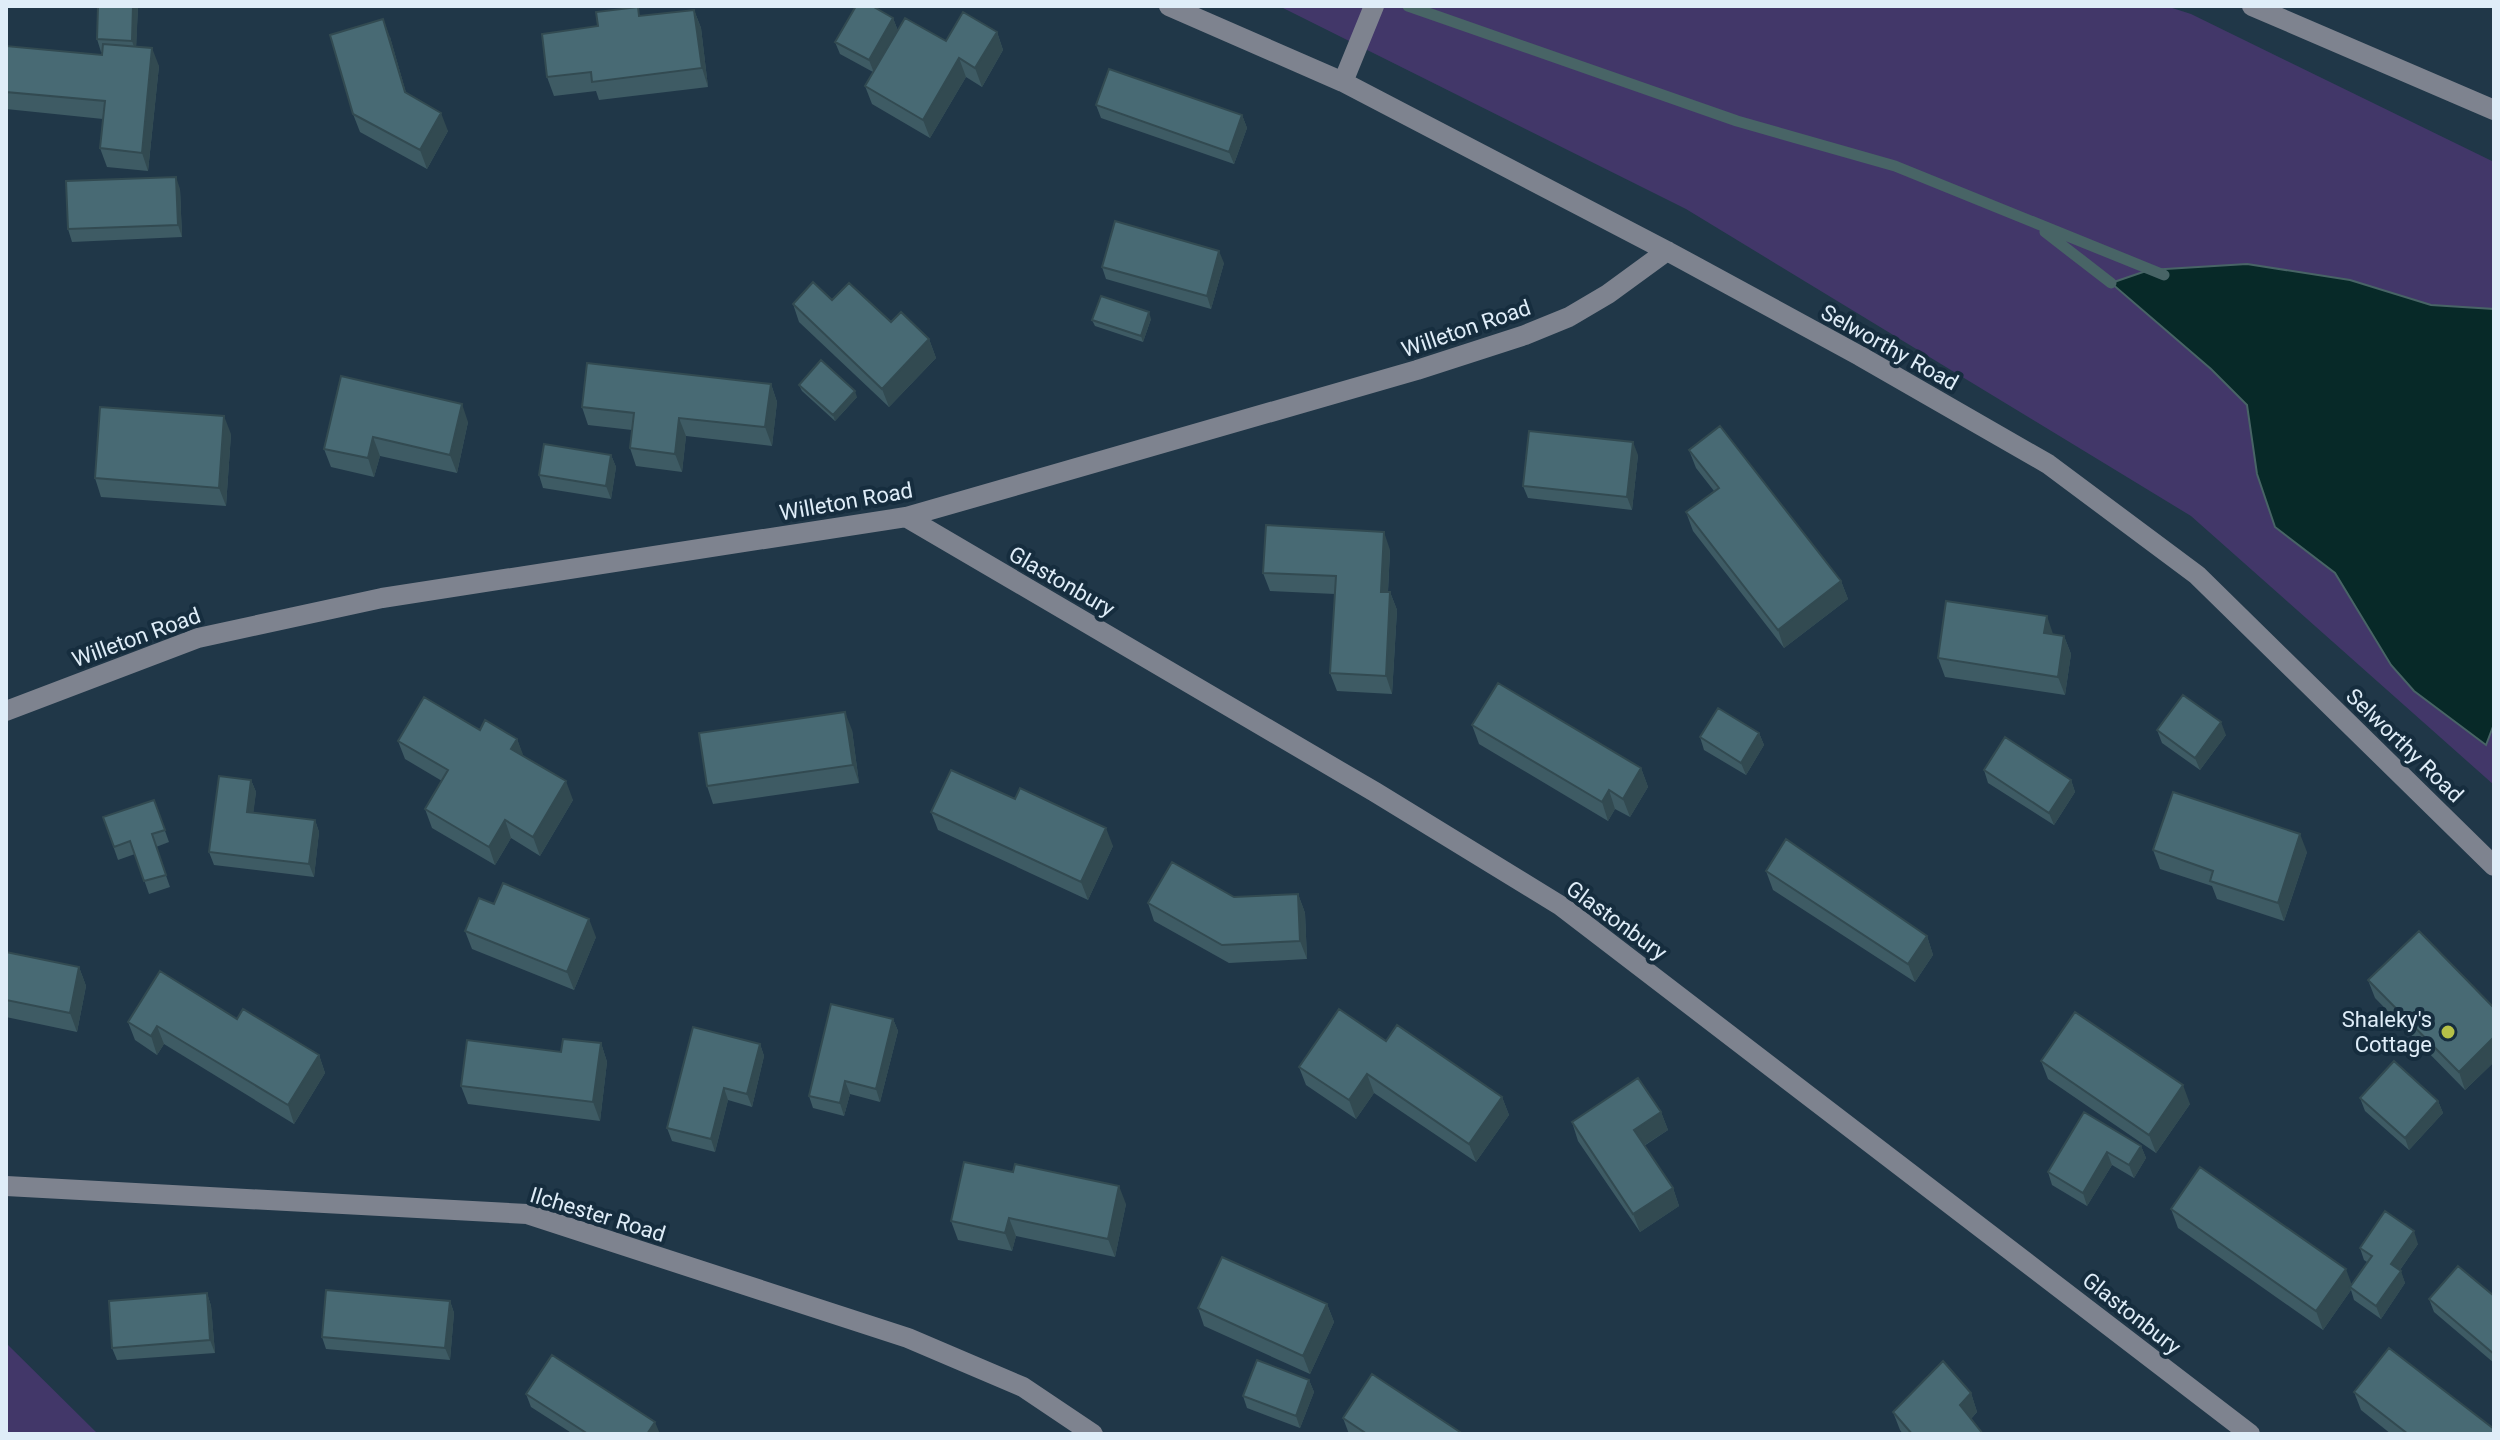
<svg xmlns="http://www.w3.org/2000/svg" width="2500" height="1440" viewBox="0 0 2500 1440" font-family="Roboto,sans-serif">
<rect width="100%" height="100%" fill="#203748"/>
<path fill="#423769" d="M1279,6H2166L2191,14L2494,162V309L2431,305L2350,280L2247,264L2211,369L2247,405L2257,474L2275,527L2335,573L2391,665L2414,691L2494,724V785L2191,516L1686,209Z
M6,1343L98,1434H6Z"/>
<path fill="#072928" stroke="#486466" stroke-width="2" d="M2247,264L2350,280L2431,305L2494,309V724L2486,745L2414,691L2391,665L2335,573L2275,527L2257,474L2247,405L2211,369L2111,283L2149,270Z"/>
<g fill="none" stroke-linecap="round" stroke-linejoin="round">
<path stroke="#486466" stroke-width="11" d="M1408,6L1737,121L1895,166L2164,275
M2045,232L2111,283"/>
<path stroke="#7e838f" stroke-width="20" d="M1169,6L1343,82L1667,251L1860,356L2048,464L2197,575L2494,866
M2252,6L2494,110
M1343,82L1374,6
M906,517L1375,792L1561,906L2250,1434
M6,711L198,638L382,598L906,517L1417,370L1525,335L1569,317L1608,294L1667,251
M6,1186L527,1214L908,1338L1023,1387L1093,1434"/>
</g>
<path fill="#3e5b64" d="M138,6L136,47L159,66L148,171L107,167L100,148L103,119L6,109V46L102,55L103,52H101L97,39Z
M694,10L701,28L708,87L599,100L596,91L554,96L547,77L598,26L641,16Z
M893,18L898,31L946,41L997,32L1003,50L982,87L966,77L930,138L872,104L865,86L873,72L840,54L835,42Z
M390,37L406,93L448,131L427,169L360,132L353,114Z
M1096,105L1242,115L1247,128L1234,164L1101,118Z
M180,189L182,237L72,242L68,229Z
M1224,263L1211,309L1106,279L1102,267Z
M832,300L929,339L936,358L889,407L799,322L793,304Z
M1151,319L1143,342L1095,326L1092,320Z
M341,376L468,422L457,473L380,456L374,477L331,467L324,449Z
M771,384L777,402L772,446L686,436L682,472L636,466L630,448L632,430L588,425L582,407Z
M799,385L857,397L835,421L802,391Z
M231,434L226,506L101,497L95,478Z
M1689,450L1841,581L1848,599L1784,648L1693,531L1686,512L1714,491L1696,468Z
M611,455L616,467L611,499L543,488L539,475Z
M1638,455L1632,510L1528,498L1523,486Z
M1390,550L1388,592H1390L1397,610L1392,694L1337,691L1330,673L1335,594L1270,591L1263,573Z
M2053,634L2064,636L2071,654L2065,695L1945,677L1938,658Z
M1472,725L1641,768L1648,787L1630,817L1615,809L1608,821L1479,744Z
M480,730L517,739L523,756L573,800L540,856L511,838L495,865L432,828L425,809L442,781L405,759L398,741Z
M852,730L859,783L713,804L707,786Z
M2157,730L2226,735L2200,770L2162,743Z
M1759,733L1764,745L1746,775L1704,750L1700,737Z
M1984,770L2071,780L2075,792L2054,825L1988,783Z
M251,780L256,792L253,813L315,820L319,832L314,877L214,865L209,852Z
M1015,799L1113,846L1088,900L938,830L931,812Z
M154,800L169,842L156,847L170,887L149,894L135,854L118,860L103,817Z
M2153,850L2307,852L2284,921L2217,899L2212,886L2160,869Z
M1766,871L1927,936L1933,955L1915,982L1773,890Z
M1298,894L1305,913L1307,959L1229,963L1154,921L1148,903Z
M465,931L596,937L574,990L472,949Z
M6,952L79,967L86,986L77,1032L6,1017Z
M2368,980L2494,1008V1062L2465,1090L2375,998Z
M237,1019L319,1055L325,1073L294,1124L164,1044L157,1055L135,1040L128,1022Z
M893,1019L898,1031L880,1102L850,1094L844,1116L813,1108L809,1096Z
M1386,1041L1502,1097L1509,1115L1476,1162L1374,1093L1356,1119L1306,1085L1299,1067Z
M601,1043L607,1062L600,1121L468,1104L461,1086L561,1052Z
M760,1044L764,1056L752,1107L728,1100L715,1152L672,1141L667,1128Z
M2041,1061L2190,1104L2156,1153L2048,1079Z
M2360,1098L2438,1101L2443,1113L2409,1150L2365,1111Z
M1661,1112L1668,1130L1644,1146L1673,1188L1679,1206L1640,1232L1578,1141L1572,1122Z
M2084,1112L2141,1146L2146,1158L2134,1178L2112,1165L2087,1206L2052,1185L2048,1172Z
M1126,1204L1115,1257L1016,1236L1012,1251L958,1240L951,1221Z
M2171,1209L2351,1285L2367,1262L2364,1260L2360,1248L2418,1244L2400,1270L2405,1283L2381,1319L2354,1300L2351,1290L2323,1330L2178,1228Z
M207,1293L211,1306L215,1353L117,1360L112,1348Z
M2494,1296V1363L2434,1312L2429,1299Z
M450,1301L454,1313L450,1360L326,1349L322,1337Z
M1327,1304L1334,1322L1310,1374L1204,1326L1198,1308Z
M1309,1380L1314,1392L1300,1428L1247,1408L1243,1396Z
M2354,1392L2494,1434H2391L2361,1410Z
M1971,1393L1977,1412L1971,1419L1983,1434H1903L1900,1430L1893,1412Z
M526,1394L660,1434H573L531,1407Z
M1343,1418L1463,1434H1349Z"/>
<path fill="#324a51" d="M133,6H138L136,53L132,41Z
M694,10L701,28L708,87L702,68Z
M893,18L898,31L874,73L869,60Z
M383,19L390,37L411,110L405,92Z
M997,32L1003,50L982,87L975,68Z
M152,48L159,66L148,171L142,153Z
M959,58L966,77L930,138L923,120Z
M441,113L448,131L427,169L420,150Z
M1242,115L1247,128L1234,164L1229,152Z
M176,177L180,189L182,237L178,225Z
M1219,251L1224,263L1211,309L1207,296Z
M1149,312L1151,319L1143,342L1141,336Z
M929,339L936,358L889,407L882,389Z
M771,384L777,402L772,446L765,427Z
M855,391L857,397L835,421L833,415Z
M462,404L468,422L457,473L450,455Z
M224,416L231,434L226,506L219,488Z
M679,418L686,436L682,472L675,454Z
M373,437L380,456L374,477L368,458Z
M1633,442L1638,455L1632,510L1627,497Z
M611,455L616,467L611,499L606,486Z
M1384,532L1390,550L1387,610L1381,592Z
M1841,581L1848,599L1784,648L1778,630Z
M1390,592L1397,610L1392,694L1386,676Z
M2047,616L2053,634L2044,633Z
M2064,636L2071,654L2065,695L2058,677Z
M845,712L852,730L859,783L853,765Z
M2221,722L2226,735L2200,770L2195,758Z
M1759,733L1764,745L1746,775L1741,763Z
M517,739L524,757L511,749Z
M1641,768L1648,787L1630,817L1623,799Z
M251,780L256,792L252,824L247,812Z
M2071,780L2075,792L2054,825L2049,813Z
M566,781L573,800L540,856L533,837Z
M1609,790L1615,809L1608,821L1602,802Z
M315,820L319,832L314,877L309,864Z
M505,820L511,838L495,865L489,847Z
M1106,828L1113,846L1088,900L1081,882Z
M2300,834L2307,852L2284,921L2278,903Z
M1298,894L1305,913L1307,959L1300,941Z
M589,919L596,937L574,990L567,972Z
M1927,936L1933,955L1915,982L1908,964Z
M79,967L86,986L77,1032L70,1013Z
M893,1019L898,1031L880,1102L876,1089Z
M157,1026L164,1044L157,1055L151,1036Z
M2494,1037V1062L2465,1090L2459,1072Z
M601,1043L607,1062L600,1121L593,1102Z
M760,1044L764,1056L752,1107L747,1094Z
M319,1055L325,1073L294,1124L288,1105Z
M1367,1074L1374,1093L1356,1119L1349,1100Z
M845,1081L850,1094L844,1116L840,1103Z
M2183,1085L2190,1104L2156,1153L2149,1135Z
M724,1088L728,1100L715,1152L711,1139Z
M1502,1097L1509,1115L1476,1162L1469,1144Z
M2438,1101L2443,1113L2409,1150L2405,1138Z
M1661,1112L1668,1130L1640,1148L1634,1130Z
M2141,1146L2146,1158L2134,1178L2129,1165Z
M2107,1152L2112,1165L2087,1206L2083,1193Z
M1119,1186L1126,1204L1115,1257L1108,1239Z
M1673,1188L1679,1206L1640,1232L1633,1214Z
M1009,1218L1016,1236L1012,1251L1005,1233Z
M2414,1231L2418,1244L2395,1277L2391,1264Z
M2346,1269L2353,1288L2350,1287L2351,1290L2323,1330L2316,1311Z
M2401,1271L2405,1283L2381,1319L2376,1306Z
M207,1293L211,1306L215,1353L210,1340Z
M450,1301L454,1313L450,1360L445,1348Z
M1327,1304L1334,1322L1310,1374L1303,1356Z
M1309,1380L1314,1392L1300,1428L1296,1416Z
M1971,1393L1977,1412L1967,1423L1960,1405Z
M655,1422L660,1434H647Z"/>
<path fill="#486a74" stroke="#324a51" stroke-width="2" d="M98,6H133L132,41L97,39Z
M856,6H872L893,18L869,60L835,42Z
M638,7L639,16L694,10L702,68L592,82L591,72L547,77L542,34L598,26L596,12Z
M963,12L997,32L975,68L959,58L923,120L865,86L905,18L946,41Z
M383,19L405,92L441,113L420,150L353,114L330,35Z
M103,44L152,48L142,153L100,148L105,101L6,92V46L102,55Z
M1109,69L1242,115L1229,152L1096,105Z
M176,177L178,225L68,229L66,181Z
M1115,221L1219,251L1207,296L1102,267Z
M813,282L832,300L849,283L891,322L901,312L929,339L882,389L793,304Z
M1101,296L1149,312L1141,336L1092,320Z
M821,360L855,391L833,415L799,385Z
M587,363L771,384L765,427L679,418L675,454L630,448L634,413L582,407Z
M341,376L462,404L450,455L373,437L368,458L324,449Z
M100,407L224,416L219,488L95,478Z
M1720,426L1841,581L1778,630L1686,512L1719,488L1689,450Z
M1529,431L1633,442L1627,497L1523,486Z
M544,444L611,455L606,486L539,475Z
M1266,525L1384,532L1381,592H1390L1386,676L1330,673L1336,576L1263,573Z
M1946,601L2047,616L2044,633L2064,636L2058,677L1938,658Z
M1498,683L1641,768L1623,799L1609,790L1602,802L1472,725Z
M2183,695L2221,722L2195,758L2157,730Z
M424,697L480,730L485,720L517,739L511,749L566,781L533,837L505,820L489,847L425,809L448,770L398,741Z
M1718,708L1759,733L1741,763L1700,737Z
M845,712L853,765L707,786L699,733Z
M2005,737L2071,780L2049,813L1984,770Z
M951,770L1015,799L1020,788L1106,828L1081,882L931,812Z
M219,776L251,780L247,812L315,820L309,864L209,852Z
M2173,792L2300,834L2278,903L2210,881L2213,871L2153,850Z
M154,800L165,830L152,834L166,875L144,881L130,841L114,847L103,817Z
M1786,839L1927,936L1908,964L1766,871Z
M1172,862L1234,897L1298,894L1300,941L1222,945L1148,903Z
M503,883L589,919L567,972L465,931L479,898L494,904Z
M2419,931L2494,1008V1037L2459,1072L2368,980Z
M6,952L79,967L70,1013L6,1000Z
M160,971L237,1019L243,1009L319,1055L288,1105L157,1026L151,1036L128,1022Z
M831,1004L893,1019L876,1089L845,1081L840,1103L809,1096Z
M1339,1009L1386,1041L1397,1025L1502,1097L1469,1144L1367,1074L1349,1100L1299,1067Z
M2075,1012L2183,1085L2149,1135L2041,1061Z
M693,1027L760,1044L747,1094L724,1088L711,1139L667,1128Z
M563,1039L601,1043L593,1102L461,1086L467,1040L561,1052Z
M2394,1061L2438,1101L2405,1138L2360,1098Z
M1638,1078L1661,1112L1634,1130L1673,1188L1633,1214L1572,1122Z
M2084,1112L2141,1146L2129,1165L2107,1152L2083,1193L2048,1172Z
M964,1162L1013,1172L1015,1164L1119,1186L1108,1239L1009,1218L1005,1233L951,1221Z
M2200,1167L2346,1269L2316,1311L2171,1209Z
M2385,1211L2414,1231L2391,1264L2401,1271L2376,1306L2350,1287L2372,1256L2360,1248Z
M1222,1257L1327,1304L1303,1356L1198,1308Z
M2458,1266L2494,1296V1354L2429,1299Z
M326,1290L450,1301L445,1348L322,1337Z
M207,1293L210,1340L112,1348L109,1301Z
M2389,1348L2494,1429V1434H2408L2354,1392Z
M552,1355L655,1422L647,1434H588L526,1394Z
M1257,1360L1309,1380L1296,1416L1243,1396Z
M1943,1361L1971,1393L1960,1405L1983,1434H1912L1893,1412Z
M1372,1374L1463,1434H1367L1343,1418Z"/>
<circle fill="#b6c148" stroke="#162d3e" stroke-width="3" cx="2448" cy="1032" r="8"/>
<g text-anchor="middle" stroke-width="8" stroke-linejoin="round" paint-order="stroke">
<g font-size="22" fill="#dfedf8" stroke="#162d3e">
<text transform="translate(1466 328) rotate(-19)" y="8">Willeton Road</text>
<text transform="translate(1890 347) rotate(29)" y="8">Selworthy Road</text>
<text transform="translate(846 501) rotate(-10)" y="8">Willeton Road</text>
<text transform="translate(1062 581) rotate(30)" y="8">Glastonbury</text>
<text transform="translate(136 637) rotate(-20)" y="8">Willeton Road</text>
<text transform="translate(2405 745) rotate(44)" y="8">Selworthy Road</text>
<text transform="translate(1617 920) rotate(36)" y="8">Glastonbury</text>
<text transform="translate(598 1214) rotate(17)" y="8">Ilchester Road</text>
<text transform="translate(2132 1313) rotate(38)" y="8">Glastonbury</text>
</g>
<g font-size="22" fill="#dfedf8" stroke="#162d3e" text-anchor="end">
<text x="2432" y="1027">Shaleky's<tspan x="2432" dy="25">Cottage</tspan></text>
</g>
</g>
<rect width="2500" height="1440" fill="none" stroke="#dfedf8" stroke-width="16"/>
</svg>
